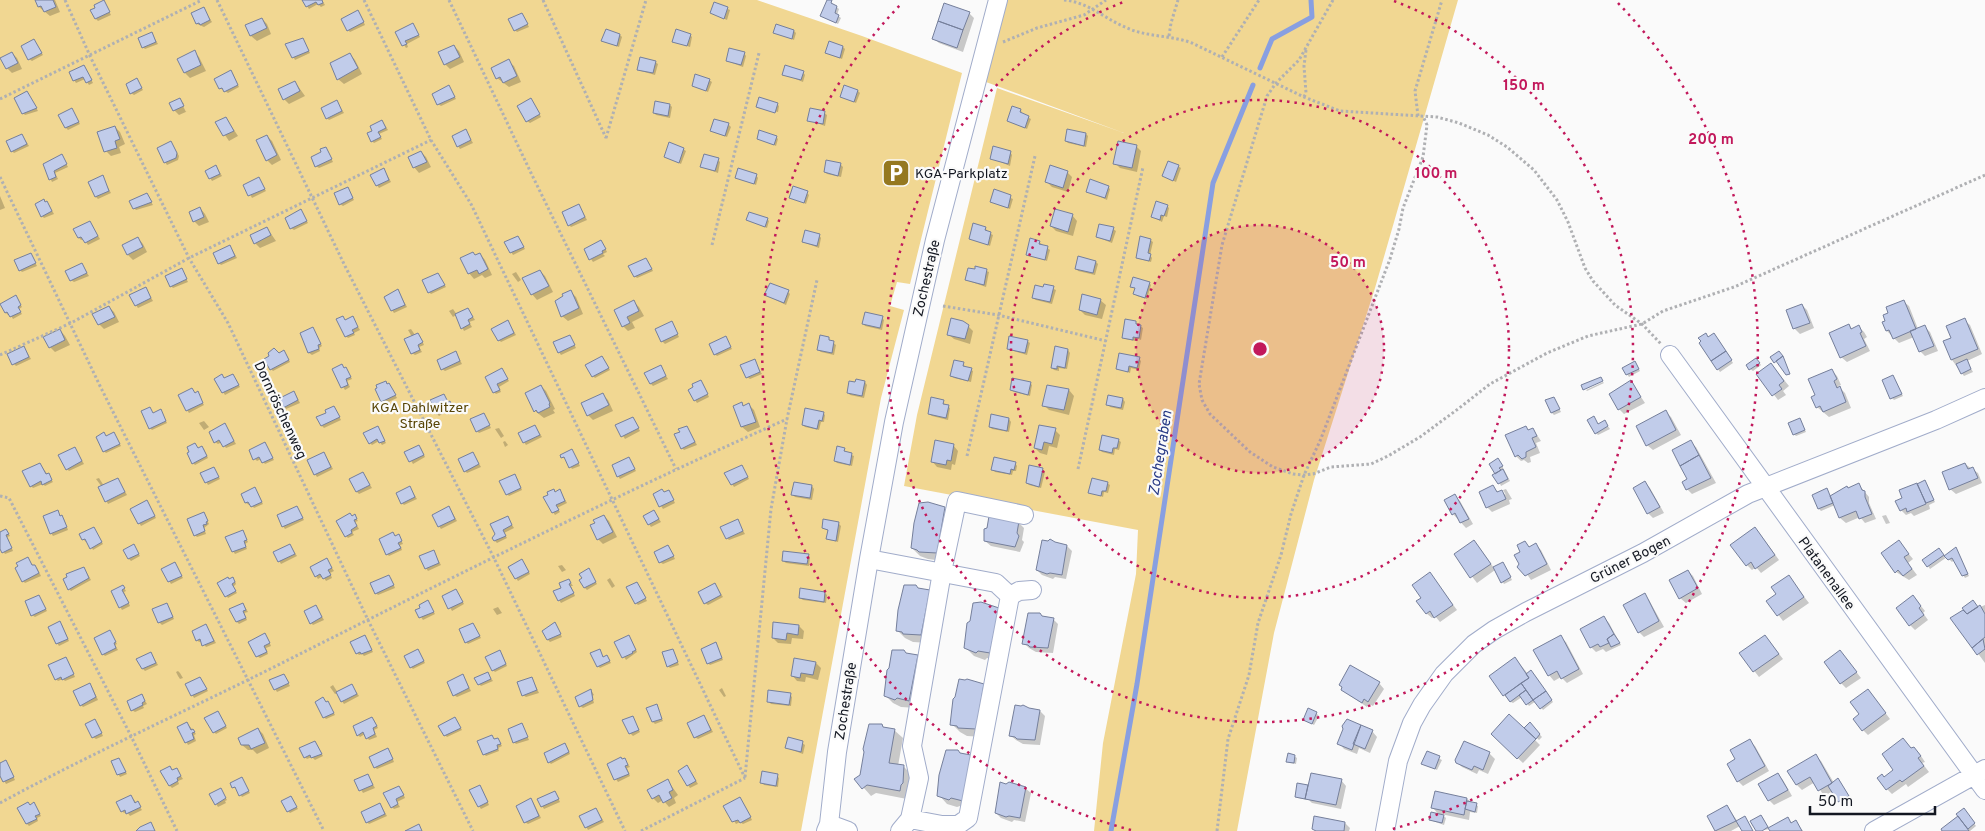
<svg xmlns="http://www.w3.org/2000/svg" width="1985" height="831" viewBox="0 0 1985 831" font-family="Overpass,sans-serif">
<rect width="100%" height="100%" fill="#fafafa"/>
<path fill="#f1d792" d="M0,0H757L862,36L962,73L910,284L897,282L890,306L904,310L881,398L801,831H0Z
M1006,0H1458L1375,288L1314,480L1274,633L1237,831H1094L1103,743L1136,574L1138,530L904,486L917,415L997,88L1124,133L986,82Z"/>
<path fill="#0003" d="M36,0H55L60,12L50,16L39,7Z
M303,0H322L325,5L321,7L318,4L309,9Z
M828,0L839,9L837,15L841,18L838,24L821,16Z
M104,2L111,15L98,21L96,19L97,8Z
M715,3L730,10L727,20L712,13Z
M203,8L212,22L204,27L197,24L193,14Z
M969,13L974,18L963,52L939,43L933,38Z
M360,14L365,25L350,32L348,30Z
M522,14L529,27L517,32L515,30Z
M262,19L267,24L271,34L257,41L251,36L247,26Z
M413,25L420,37L407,44L408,47L406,48L397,33Z
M794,31L796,33L794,40L774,32Z
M152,34L158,44L145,49L143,47Z
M620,35L622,37L619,47L603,41Z
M690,35L692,37L690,47L674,41Z
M34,40L43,55L32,61L29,59Z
M303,40L310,53L295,60L287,44Z
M454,46L459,51L464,62L450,69L445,64Z
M843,47L845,49L842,59L826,53Z
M194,52L199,57L206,71L190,78L185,73Z
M12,53L17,58L22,69L12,73L7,68Z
M744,53L746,56L743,67L727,61Z
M350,54L355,60L362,74L344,84L338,79Z
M508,61L514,66L521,82L509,87L497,78Z
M655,62L658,64L655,75L641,71L639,69Z
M84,66L93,83L89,85L85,79L76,83L70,73Z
M803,72L805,75L803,82L784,74Z
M233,74L239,87L228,93L220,88Z
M137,80L143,90L134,95L131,93Z
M709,80L712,82L708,92L693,86Z
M295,82L305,96L289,104L284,99Z
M449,87L456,99L441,106L438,104Z
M858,91L860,93L856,103L841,97Z
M27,92L38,111L25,115L23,113Z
M180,99L184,104H182L186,112L188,111L184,104L188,111L179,115L174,110Z
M760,99L777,104L779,106L778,112L758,108Z
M337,102L344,113L329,120L327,118Z
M533,102L541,117L530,123L527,121Z
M670,105L672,107L670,118L656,115L654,113Z
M1013,107L1021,110L1022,114L1031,119L1027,129L1008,121Z
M72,109L80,124L68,130L66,128Z
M824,113L827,115L825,126L809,120Z
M226,118L238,136L229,141L217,123Z
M382,121L388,130L379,134L382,139L374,143L372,141L374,131Z
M728,124L731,127L727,137L711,131Z
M115,127L120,132L125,144L119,147L121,153L111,156L106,151Z
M466,131L473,143L460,149L458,146Z
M1086,134L1088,136L1086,147L1068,143L1066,141Z
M22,135L29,146L14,153L12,151Z
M267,136L272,141L281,160L272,165L267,160Z
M776,137L778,139L776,146L758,138Z
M171,142L179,156L178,160L167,165L165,162Z
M1136,146L1141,151L1137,172L1120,168L1115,163Z
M326,148L333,162L319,168L316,166Z
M683,149L686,151L681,164L665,157Z
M421,152L426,157L431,167L419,173L414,167Z
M1010,152L1012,155L1010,166L991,158Z
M62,156L68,167L55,173L58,179L52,182L44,164Z
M718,160L720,162L718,173L702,167Z
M840,164L843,167L841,177L827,174L825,172Z
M216,166L222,176L212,181L206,171Z
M1178,166L1181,168L1176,182L1166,177Z
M384,169L391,182L379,188L377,185Z
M1067,172L1072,177L1068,192L1052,187L1046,181Z
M756,175L758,178L756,185L737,177Z
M102,177L111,193L98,199L96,197Z
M259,179L266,191L252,198L245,185Z
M1108,187L1110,189L1107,200L1088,191Z
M348,189L354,200L343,206L340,204Z
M994,191L1013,199L1010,209L991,202Z
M807,193L809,195L806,204L791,197Z
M147,195L153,205L136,210L134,208Z
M0,196L5,208L0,210Z
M46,203L49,205L54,214L44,218L42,216Z
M579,205L587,220L571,227L569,225Z
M1167,206L1169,208L1167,217L1164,216L1162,222L1153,217Z
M200,208L205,214L209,222L199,226L194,221Z
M301,211L308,223L294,230L291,228Z
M1072,215L1077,221L1073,236L1056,231L1051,226Z
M767,219L769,221L767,228L747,220Z
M90,222L100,239L88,245L84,239L81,240L79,238L75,230Z
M267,228L276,241L260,248L255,243Z
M986,228L987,232L993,235L990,246L970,238Z
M1113,229L1116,231L1112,243L1097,237Z
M819,235L821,238L819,248L803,242Z
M518,237L525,249L513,255L506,243Z
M138,238L143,244L147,252L133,260L128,255Z
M1150,240L1153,242L1150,255L1152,258L1151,262L1140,259L1137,257Z
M1039,242L1050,250L1047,261L1028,254Z
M603,244L607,252L603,254L605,256L593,262L585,250Z
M230,246L237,258L221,265L219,263Z
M480,254L485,260L492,275L485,278L482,275L474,279L469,273L462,259Z
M31,255L37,266L22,272L20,270Z
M1079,258L1096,262L1098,264L1095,275L1078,271L1076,268Z
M648,261L653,271L637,278L635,276Z
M82,265L89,276L74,282L71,280Z
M976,267L989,272L986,287L966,280L976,271Z
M181,269L188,282L173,288L171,286Z
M540,271L545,276L553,292L537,300L532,294Z
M516,272L521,280L518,282L512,274Z
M438,274L446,287L431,294L429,292Z
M1149,283L1151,285L1147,299L1137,296L1135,294L1136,289L1131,286Z
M1045,285L1056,290L1052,304L1036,300L1033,298L1044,289Z
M146,289L153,301L138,308L136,305Z
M398,291L407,307L394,313L392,310Z
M570,291L576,297L583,314L568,321L562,316Z
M788,292L790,294L786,305L766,295Z
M16,297L22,307L19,309L22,314L13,319L10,314L8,315L6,313L1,305Z
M1100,300L1106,305L1102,319L1085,315L1080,310Z
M1903,301L1909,306L1918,329L1925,327L1930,332L1938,351L1925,356L1920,351L1914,337L1899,343L1887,331L1884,323Z
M634,302L639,307L644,316L632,322L635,328L628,331L623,326L615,311Z
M1802,305L1807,310L1814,328L1800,334L1795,329L1787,311Z
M109,307L114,312L119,322L104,329L99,324Z
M453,309L457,315L468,309L475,320L469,322L472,327L464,331L456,315L453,317L449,311Z
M352,317L360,330L354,333L355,335L348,338L346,336Z
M882,318L884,320L882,330L865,326L863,323Z
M1964,320L1970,325L1982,354L1967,361L1973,372L1964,376L1952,360V338Z
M508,322L516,335L501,342L499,340Z
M672,323L679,337L665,344L662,341Z
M1136,323L1143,328L1141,340L1136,338L1135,341L1126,339L1123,337Z
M1849,325L1853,330L1859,327L1864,332L1867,337L1864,339L1870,351L1847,362L1841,357Z
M968,326L973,331L970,344L954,339L948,334Z
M313,329L322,346L319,348L320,351L312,355L309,353Z
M411,329L415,335L420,336L424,345L419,347L422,352L415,355L412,353V337L408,330Z
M60,330L65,336L70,345L55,352L50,347Z
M1706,335L1709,338L1713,335L1719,340L1733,363L1720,372L1700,343Z
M570,336L576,348L561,355L559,352Z
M726,338L732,349L717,356L715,354Z
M828,339L836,345L834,355L821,352L818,350Z
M1027,341L1030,343L1027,355L1010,350L1008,348Z
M24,347L31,359L16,366L14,364Z
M1068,350L1070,353L1067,369L1059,368V371L1054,370L1052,368Z
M456,352L462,364L445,371L442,369Z
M286,354L290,362L273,371L271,369V357Z
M602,357L610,370L595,378L593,376Z
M1139,359L1141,361L1139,370L1131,368L1130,373L1117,368Z
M754,361L762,374L750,379L747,377Z
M1758,361L1761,365L1753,371L1750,369Z
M963,363L965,367L973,371L971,382L954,378L952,376Z
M1771,364L1789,386L1783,391L1786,395L1778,400L1758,374Z
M1637,365L1640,371L1629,377L1627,374Z
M660,366L668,379L653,386L651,384Z
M346,368L352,379L347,381L350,387L345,390L333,370Z
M502,370L509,381L499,387L501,392L496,394L494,392Z
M1832,371L1837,376L1841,385L1838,386L1845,393L1851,408L1829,417L1817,407V396Z
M1893,376L1903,396L1894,400L1892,398Z
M235,378L240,387L225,395L215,379Z
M865,382L867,385L864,398L850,395L848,393L856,384Z
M1603,382L1604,383L1587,391L1586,390Z
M1631,382L1645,403L1624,414L1619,409Z
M1030,383L1032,385L1030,396L1014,392L1011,390Z
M389,384L397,398L384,404L382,401Z
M703,384L709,397L697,403L695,400V388Z
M541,386L546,391L555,409L553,410L555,413L544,418L535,411Z
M1069,390L1074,396L1069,415L1049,410L1044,405Z
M197,393L204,405L189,413L187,410Z
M296,395L300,403L286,409L284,407Z
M603,395L608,400L613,411L593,420L588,415Z
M1109,396L1123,399L1125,402L1123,410L1110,407L1108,404Z
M1554,398L1561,412L1554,415L1552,413Z
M943,401L945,405L950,408L948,420L932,416L929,414Z
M450,402L454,409L453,412L450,413L448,411L439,416L437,414Z
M742,404L744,407L749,405L754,410L760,427L748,432L742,427L735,407Z
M334,407L341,420L324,428L322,426L328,413Z
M150,409L153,414L162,413L167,423L152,430L150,428Z
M1666,412L1671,417L1681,435L1653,450L1647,445L1637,427Z
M823,413L825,415L824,422H821L819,430L805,427L803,425Z
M484,414L491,428L479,433L477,431Z
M992,416L1009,419L1011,422L1009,432L992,429L990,427Z
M1800,419L1806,432L1796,436L1794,434Z
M634,420L640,431L625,439L617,426Z
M204,421L209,427L204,430L199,423Z
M1605,422L1610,429L1598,435L1596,433L1599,425Z
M225,425L236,444L226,448L222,442L218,444L215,442Z
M535,426L542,437L526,445L524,442Z
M687,427L697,445L684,450L682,448L681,433Z
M1526,427L1529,431L1533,429L1541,441L1536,443L1540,453L1530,457L1531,462L1528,463L1524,460L1521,461L1516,456Z
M378,428L386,443L382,445L379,441L372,445L370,443Z
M499,428L504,436L501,438L495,429Z
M1055,430L1060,435L1057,448L1049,446L1047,455L1040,453L1035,448Z
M114,434L121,446L106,453L104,451L107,437Z
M1118,440L1121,442L1119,450L1115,449L1114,455L1102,452L1100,450Z
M505,441L508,445L505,447L503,442Z
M1690,442L1696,447L1716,483L1692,494L1687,489Z
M195,444L198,449L202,447L204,449L208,458L195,465L193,463Z
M265,444L274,460L265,464L261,459L257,461L255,459Z
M953,445L958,451L955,465L952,464L951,470L937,467L932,461Z
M75,448L84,464L69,471L67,469Z
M421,448L425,457L413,464L406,452Z
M844,449L846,453L854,456L852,466L837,463L835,461Z
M572,451L580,466L572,469L566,459L562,457Z
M324,453L333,469L317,477L315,474Z
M473,453L481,467L467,473L465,471Z
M631,461L636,471L620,479L618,476Z
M1500,462L1510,481L1501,486L1496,474Z
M1015,463L1017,466L1016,471H1013L1012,475L995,472L993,469Z
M40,464L53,482L45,486L43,484L33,488L31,486Z
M1965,464L1978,473L1982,483L1956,494L1950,489Z
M742,466L749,479L734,487L726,474Z
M214,468L220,479L208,485L202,474Z
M1042,469L1045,472L1041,488L1029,485L1027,483Z
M363,473L372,488L359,494L357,492Z
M99,478L104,486L118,479L127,495L108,504L100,488L102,487L96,479Z
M517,478L522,490L509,496L507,494Z
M1925,482L1935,502L1929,505L1930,509L1914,516L1911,513L1906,515L1901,510Z
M1107,483L1110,485L1108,493L1104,492L1103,497L1090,492Z
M1645,483L1650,488L1664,513L1653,518L1648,513Z
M1859,485L1869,497V503L1876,519L1865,523L1860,517L1846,523L1840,518L1835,505L1821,511L1819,509L1830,497Z
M812,486L814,489L812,500L795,497L793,495Z
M1493,487L1499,493L1502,492L1506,495L1503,490L1506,489L1512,499L1509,500L1510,504L1492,512L1487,507Z
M255,488L263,504L254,508L251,504L249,505L246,503L242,495Z
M410,488L417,499L404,505L402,503Z
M554,490L556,493L560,491L567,503L557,508L560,512L555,515L553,512Z
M669,491L675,503L663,509L654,495Z
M1455,496L1460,501L1473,524L1466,528L1453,514Z
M149,504L156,518L141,526L132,510Z
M297,507L304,520L285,529L283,526Z
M449,507L457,521L441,529L439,526Z
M944,509L952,517L944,561L928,559L920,556L912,548Z
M654,511L661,522L651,527L649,524Z
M57,512L64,519L68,530L53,536L51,533Z
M204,514L209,524L204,528L206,534L197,537L195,535Z
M1886,515L1890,523L1886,524L1882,516Z
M354,516L358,521L355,522L359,529L352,532L354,535L348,538L346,536Z
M604,516L609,521L617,537L603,544L598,539Z
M507,517L514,528L504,533L507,538L497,543L495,541Z
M990,517L1019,523L1024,528L1022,540L1024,542L1020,552L991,546L985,541V533Z
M737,520L745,534L729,540L727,538Z
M838,523L841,526L838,542L830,540L827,538L829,531L823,528Z
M94,528L103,544L93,550L88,540L86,542L83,539Z
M6,530L10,536L7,537L13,551L5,554L0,546V533Z
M242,531L248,542L245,544L247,549L235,554L233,551Z
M393,534L396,537L399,536L403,544L400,545L402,550L389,556L387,554Z
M1760,534L1779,560L1761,573L1756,567L1752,570L1747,565Z
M1525,542L1530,548L1536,545L1541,550L1551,570L1531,580L1520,564Z
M1899,542L1913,559L1908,563L1917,575L1909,580L1896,572L1883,553Z
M290,545L297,556L281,564L275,553Z
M134,546L140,556L131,561L129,559Z
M1067,546L1072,551L1066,579L1055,577L1053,579L1042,575L1037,570Z
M1479,547L1494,568L1503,563L1512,580L1504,584L1495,570L1477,583L1455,554Z
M670,549L675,559L663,564L660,562Z
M1956,549L1969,576L1965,578L1954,560L1952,562L1947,557L1930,569L1924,560L1941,552L1945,558Z
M433,551L441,565L428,571L426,568Z
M808,555L810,557L809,566L786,563L783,561Z
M28,559L33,566L37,568L41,576L25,583L23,581Z
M327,560L334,571L330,573L332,578L326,581L323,576L318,579L316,576Z
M524,563L530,574L518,581L509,567Z
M175,564L183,578L171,584L163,570Z
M562,565L566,570L562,572L558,566Z
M84,568L91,580L71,591L69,589Z
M589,570L597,584L587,590L585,588Z
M1688,571L1693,576L1702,594L1686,603L1680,598Z
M1430,574L1457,610L1440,622L1435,616L1432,618L1426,613L1422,598Z
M1788,576L1809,603L1783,621L1768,601L1778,594Z
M391,578L395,588L378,595L376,593Z
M610,578L615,586L612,588L607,580Z
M569,580L573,586H571L575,596L561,603L559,600L562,588Z
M235,581L236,584L233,587L237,593L228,598L219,584Z
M715,584L723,597L708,605L705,603Z
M123,586L126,591L124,592L130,606L122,610L112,592Z
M639,586L647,601L638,605L636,603Z
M918,589L929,591L937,599L929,643L913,642L905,638L897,630Z
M458,593L464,604L452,611L444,596Z
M825,593L827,595L826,603L803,600L800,598Z
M1644,595L1649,600L1664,627L1644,637L1639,632Z
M39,596L47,611L35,617L32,615Z
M1913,596L1925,611L1923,613L1928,620L1915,630L1910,625Z
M428,602L435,614L423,620L417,611Z
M243,604L248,612L244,613L247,620L239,624L237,622Z
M1985,605V663L1952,618L1970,619L1978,608Z
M316,606L324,620L313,625L311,623Z
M169,607L174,619L162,625L159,622Z
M498,607L502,613L497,615L493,609Z
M998,609V661L987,658L985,660L974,656L966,648Z
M1042,617L1053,619L1058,624L1053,653L1036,652L1029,648L1024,643Z
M1604,618L1609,623L1621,645L1606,652L1603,649L1596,652L1591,647Z
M555,623L562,637L550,642L548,640L550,626Z
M473,624L481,638L468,644L466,642Z
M62,625L69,641L59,646L57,643Z
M206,626L216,643L206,647L202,641L199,642L197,640Z
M799,626L804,631L803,639L792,638L791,644L778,643L773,638Z
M110,632L117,644L115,645L118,650L105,656L103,654Z
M267,637L271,646L266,648L268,654L260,658L257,656Z
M365,637L373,652L364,656L362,654L359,655L357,653Z
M1560,637L1566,642L1583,674L1567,683L1561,677L1554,681L1549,675Z
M631,639L637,652L626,660L616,643Z
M1770,642L1783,659L1759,677L1741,654Z
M717,646L723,660L710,665L708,663Z
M673,650L679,665L670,668L668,666Z
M599,651L604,658L607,657L611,663L600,668L598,666Z
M1840,651L1861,678L1846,688L1841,683Z
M151,653L158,665L145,671L143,669Z
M420,653L425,663L413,669L411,667Z
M502,654L507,666L495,672L493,670Z
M906,654L917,656L925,664L917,708L901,707L893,703L885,695L890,669Z
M1515,658L1528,674L1536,677L1553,702L1543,710L1536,701L1529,706L1522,697L1513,703L1509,701L1490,676Z
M68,661L75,677L65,681L63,679L58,681L56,679Z
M816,663L821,668L818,680L806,677L805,682L797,681L792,675Z
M1351,667L1379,683L1384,689L1373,706L1369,704L1367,707L1342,690Z
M178,671L180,673L183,678L180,679L178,676L176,672Z
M487,673L493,681L481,686L479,684Z
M463,675L471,691L457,697L454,695Z
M284,676L290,686L277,692L271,681Z
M200,678L208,691L194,698L187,685Z
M532,678L539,693L526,697L523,695Z
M333,685L338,693L335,694L330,687Z
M984,685L992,693L984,737L967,736L960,732L952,724Z
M352,686L359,696L344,704L342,701Z
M92,687L98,700L83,707L81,705Z
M722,688L726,696L724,697L719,690Z
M591,690L594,695L592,696L594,703L583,708L580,706Z
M1868,690L1890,719L1868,735L1863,730L1861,715Z
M790,695L792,697L791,706L771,704L769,702Z
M142,696L147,704L143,706L144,708L135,712L132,710Z
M328,702L335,715L326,719L324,717Z
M656,706L663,721L655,724L653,722Z
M1040,711L1045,716L1040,745L1023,744L1016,740L1010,735Z
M1316,713L1319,716L1314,725L1304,720Z
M220,715L227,728L216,734L214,732Z
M704,716L713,732L698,739L695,737Z
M455,719L462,730L447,737L445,735Z
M374,720L378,728L374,730L377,737L369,740L365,734L360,737L358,735Z
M634,720L640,732L633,736L630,733Z
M97,723L103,736L96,739L93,737Z
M187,723L196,734L194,735L196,741L188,745L179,727Z
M1530,724L1542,737L1539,740L1535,736L1533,738L1540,745L1523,763L1497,739L1524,729Z
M522,725L529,740L516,744L514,742Z
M884,728L894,730L903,738L898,766L904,767L912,775L907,799L876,793L871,796L856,779L861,776Z
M258,729L263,734L269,748L257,754L253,750H248L242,745Z
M1372,731L1377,737L1370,753L1359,748L1357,754L1344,749L1339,743Z
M494,739H498L502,746L498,748L499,751L486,756L484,754Z
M1903,739L1912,749L1919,753L1925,762L1922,763L1929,772L1908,787L1906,784L1892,794L1887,789L1895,770Z
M1749,741L1755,746L1769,771L1743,786L1738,781L1737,760Z
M315,742L323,756L315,760L312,757L307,759L305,757Z
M802,743L805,745L803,754L787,748Z
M567,747L570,754L551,764L549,762Z
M390,752L394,762L377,769L375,767Z
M1427,753L1442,760L1437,770L1423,764Z
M1489,753L1495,759L1488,774L1479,770L1477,774L1462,767L1457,762Z
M1294,756L1297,758L1296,764L1290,763L1287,761Z
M1816,756L1821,761L1834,783L1840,782L1850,798L1841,803L1833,791L1824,796L1815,782L1802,790L1797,785L1789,771Z
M119,759L127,774L120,777L112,762Z
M625,760L630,767L627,768L630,776L618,782L616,779Z
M6,762L15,780L6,784L0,773V764Z
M170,767L173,771L177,770L183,779L178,781L179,784L172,788L170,786Z
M689,769L698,784L690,788L680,772Z
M1778,774L1783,780L1792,796L1774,805L1769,800Z
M941,775L971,808L960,806L957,807L947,804L939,795Z
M368,776L375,788L363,793L356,781Z
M777,776L779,778L778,787L764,785L762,782Z
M242,779L250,793L242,797L237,789L233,787Z
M1341,780L1346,786L1341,809L1312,803L1309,800L1298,798L1296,796L1308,786L1309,788Z
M668,781L678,795L674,798L676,803L669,807L663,800L658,803L653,798Z
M1025,788L1031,793L1025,822L1014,820L1012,822L1001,818L996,813Z
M401,789L405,798L397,802L400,807L394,809L392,807Z
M482,789L489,805L481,809L479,806Z
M221,790L227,800L225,801L226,803L218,807L211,795Z
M555,792L560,802L544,809L538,799Z
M131,796L142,810L130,816L127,812L124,813L122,811Z
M291,797L298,809L290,813L288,811Z
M1467,799L1478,806L1477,813L1470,812L1469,820L1441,814L1446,818L1444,825L1430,820L1440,816L1433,808Z
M742,801L752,820L743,824L740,822L736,824L725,806Z
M533,802L541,818L528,824L525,822Z
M34,804L41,816L37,818L38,821L29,826L27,824L30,806Z
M380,804L387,816L369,824L367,822Z
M1727,806L1738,822L1745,818L1753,831H1743L1740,826L1731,831H1716L1708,817Z
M596,809L604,822L588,830L581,817Z
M1966,812L1976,826L1970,831H1944L1962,822Z
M1763,818L1769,829L1788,819L1792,824L1796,822L1803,831H1771L1770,829L1757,831Z
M1345,823L1350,828L1349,831H1316L1313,828Z"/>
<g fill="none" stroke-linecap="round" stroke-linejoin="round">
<path stroke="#889fe1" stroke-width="5" d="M1260,68L1272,39L1312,17L1311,0
M1111,831L1137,684L1213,183L1253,85"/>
</g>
<path fill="#c1ccea" stroke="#757f9b" d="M35,0H53L56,7L44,12L41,6L38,7Z
M104,0L110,12L95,19L90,10L95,8L94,5Z
M302,0H322L323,3L318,5L316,2L306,7Z
M827,0H832L831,3L837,6L835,13L839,15L836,23L820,16Z
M714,2L728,7L724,19L710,13Z
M944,3L970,12L963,30L938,21Z
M204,7L210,20L200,25L199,23L196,24L191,13Z
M358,10L364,22L347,31L341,19Z
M522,13L528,24L514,31L508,19Z
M262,18L267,28L250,36L245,25Z
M938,21L963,30L957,48L932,39Z
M413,23L419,35L405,41L407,44L402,46L395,32Z
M776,24L794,30L792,39L773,33Z
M606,29L620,34L617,46L601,41Z
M676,29L691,34L687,46L672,42Z
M152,32L156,42L142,48L138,38Z
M303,38L309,51L292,58L285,44Z
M34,39L42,53L28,60L21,46Z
M829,41L843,46L840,58L825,53Z
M454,45L460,57L444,65L438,52Z
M729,48L745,52L741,65L726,61Z
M195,50L201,65L184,73L177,59Z
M12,52L18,63L6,69L0,58Z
M350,53L358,68L337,80L330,63Z
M640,57L656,61L653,73L637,70Z
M509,59L517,76L503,83L500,77L496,79L491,68Z
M84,65L92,80L86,83L83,77L73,81L69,72Z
M785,65L804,71L801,80L782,75Z
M231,70L238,85L224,92L222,88L219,89L214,79Z
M695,74L710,79L706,91L692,86Z
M137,78L142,88L130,94L126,84Z
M295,81L300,91L283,100L278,89Z
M449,85L455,97L437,105L432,94Z
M844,85L858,90L854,102L840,97Z
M27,91L37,108L22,114L14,98Z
M759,97L778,103L775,113L756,107Z
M180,98L184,106L173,111L169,103Z
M531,98L540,114L526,122L517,106Z
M337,100L342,111L326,119L321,108Z
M655,101L670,104L668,116L653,113Z
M1012,106L1021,109L1020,112L1029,116L1025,128L1007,121Z
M72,108L79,122L65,128L58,115Z
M810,108L825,111L823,124L807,121Z
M226,117L234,131L223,136L215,122Z
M714,119L729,123L725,136L710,131Z
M382,120L386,128L378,132L381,137L371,142L367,133L372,131L370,126Z
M115,126L120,139L115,141L117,148L104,152L97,132Z
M466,129L471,140L457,147L452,136Z
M1067,129L1086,133L1084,146L1065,141Z
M759,130L777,136L774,145L757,139Z
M22,134L27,144L11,152L6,141Z
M267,135L277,155L266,161L256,140Z
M171,141L177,153L176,158L164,163L157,148Z
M1118,141L1137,145L1132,168L1113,164Z
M669,142L684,148L679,163L664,157Z
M993,146L1011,151L1008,164L990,159Z
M326,147L332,159L315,167L311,157L321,152L320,149Z
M421,151L427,162L413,168L408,157Z
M62,154L67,164L54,171L56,177L49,180L43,164Z
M704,154L719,158L715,171L700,167Z
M826,160L841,163L838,176L824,172Z
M1168,161L1179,165L1173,181L1162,176Z
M216,165L220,174L209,179L205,171Z
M1050,165L1068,171L1063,188L1045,182Z
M384,168L389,180L376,186L370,175Z
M738,168L757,174L754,184L735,178Z
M103,175L109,191L95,197L88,182Z
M259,177L265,189L248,196L243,185Z
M1090,179L1109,186L1105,198L1086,192Z
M793,186L808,191L804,203L789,198Z
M348,187L353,198L339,205L334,193Z
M994,189L1011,195L1008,208L990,202Z
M147,193L152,202L133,209L129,201Z
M44,199L45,202L47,201L52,211L41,217L35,204Z
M1156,201L1168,205L1164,216L1161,215L1160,220L1151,217Z
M579,204L585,217L568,226L562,212Z
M200,207L204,217L193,222L189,212Z
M301,209L307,221L290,229L285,218Z
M1055,209L1073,214L1068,232L1050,226Z
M749,212L768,218L765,227L746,220Z
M90,221L98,236L85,243L81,237L78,238L73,229Z
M973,223L986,227L985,230L991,232L988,245L969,239Z
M1099,224L1114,227L1110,241L1096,237Z
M267,227L271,235L254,244L250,235Z
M805,230L820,234L817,246L802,242Z
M518,236L524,247L510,253L504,242Z
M1140,236L1151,239L1148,253L1151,254L1149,261L1136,258Z
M138,237L143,247L127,255L122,245Z
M1030,238L1040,241L1039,244L1048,246L1045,260L1026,255Z
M601,240L606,249L602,251L603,253L589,260L584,249Z
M230,245L235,256L218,264L213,253Z
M473,252L475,255L480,253L488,269L479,274L477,270L468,274L460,258Z
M31,253L36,263L19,271L14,260Z
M1078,256L1096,261L1093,273L1075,269Z
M646,258L652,269L634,277L628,266Z
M82,263L87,273L70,281L65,271Z
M975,266L987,269L984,285L965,280L968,268L975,269Z
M182,268L187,279L170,287L165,276Z
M540,270L549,286L531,295L522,278Z
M438,273L445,285L428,293L422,280Z
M1133,277L1150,282L1145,298L1133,294L1135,288L1130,287Z
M770,283L789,290L784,303L764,295Z
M1044,284L1054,286L1050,302L1032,298L1035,285L1043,287Z
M146,287L151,298L135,306L129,295Z
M398,289L405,305L391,311L384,297Z
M571,290L579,308L561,317L555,301L563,296L562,294Z
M1082,294L1101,299L1097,315L1079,310Z
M16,295L21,305L18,307L21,312L10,317L7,312L5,313L0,304Z
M634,300L639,311L627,317L630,323L622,327L614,310Z
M1904,300L1916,329L1893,339L1889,330L1886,331L1882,322L1885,321L1883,315L1888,313L1886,307Z
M1802,304L1810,323L1793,329L1786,310Z
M109,306L115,317L98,325L92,314Z
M468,308L473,317L468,320L470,324L461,329L455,314Z
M865,312L883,316L880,328L862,324Z
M343,316L345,320L353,316L358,327L352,330L354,333L345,337L336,319Z
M951,318L963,321L969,325L965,339L947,335Z
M1965,318L1978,349L1951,360L1943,341L1951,338L1946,326Z
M1125,319L1136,321V324L1141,325L1139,338L1133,337V340L1122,338Z
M508,320L514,333L498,341L491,329Z
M672,321L678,334L661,342L655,329Z
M1849,324L1851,329L1859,325L1862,332L1860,333L1866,346L1840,358L1829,333Z
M1925,325L1934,346L1919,352L1910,331Z
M313,327L321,344L318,345L319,349L308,353L300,333Z
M60,329L65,340L49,348L43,337Z
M418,333L423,342L418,345L420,350L411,354L404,339Z
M1706,333L1708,337L1714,333L1726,351L1711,361L1699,343L1701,341L1698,338Z
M570,335L575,345L558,353L553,342Z
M820,335L829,337V340L834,341L832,353L817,350Z
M726,336L731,347L714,355L709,344Z
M1009,336L1028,340L1025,353L1007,349Z
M24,346L29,357L12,365L7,354Z
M1055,346L1068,349L1065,368L1057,366V369L1051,368Z
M274,348L279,353L284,350L289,360L270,370L264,359L269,356L268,353Z
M456,351L460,361L441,370L437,360Z
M1726,351L1732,360L1717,370L1711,361Z
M1779,351L1783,356L1774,363L1770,357Z
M1119,353L1140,357L1137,368L1129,366L1128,372L1116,369Z
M602,356L609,368L592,377L585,365Z
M1783,356L1790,374L1786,375L1776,361Z
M1756,358L1760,363L1749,370L1746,365Z
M755,359L760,372L746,378L740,365Z
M1967,359L1971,369L1961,374L1956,364Z
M954,360L964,362L963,366L972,368L968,381L950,376Z
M1635,361L1639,369L1626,375L1622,368Z
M1771,363L1784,381L1779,385L1782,389L1772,396L1756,374Z
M342,364L344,368L346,367L351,377L346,379L348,385L341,388L332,369Z
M661,365L666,376L650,384L644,373Z
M502,368L508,379L497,384L500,390L493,393L485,377Z
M1832,369L1837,379L1834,381L1837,388L1840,386L1846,402L1823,412L1820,406L1816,408L1811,397L1815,395L1808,379Z
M222,374L224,378L233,374L239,385L222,393L214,379Z
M1893,375L1902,394L1890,399L1882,380Z
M1601,377L1603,381L1583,390L1581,385Z
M1012,378L1031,382L1028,395L1010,390Z
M856,379L865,381L862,396L847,393L849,381L855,382Z
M701,380L708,394L694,401L688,390L693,387L692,384Z
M1631,380L1641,397L1618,410L1609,394Z
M386,381L387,384L389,383L396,395L381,402L375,389L377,388L376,385Z
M541,385L550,403L549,404L550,407L538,413L536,410L534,412L525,393Z
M1047,385L1069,389L1064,410L1042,406Z
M192,388L195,393L198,391L203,403L186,411L178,395Z
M294,391L298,400L283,408L278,399Z
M603,393L609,405L587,416L581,403Z
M444,394L448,402L450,401L452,406L451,410L447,412L446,409L436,414L430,400Z
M1108,395L1123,398L1121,408L1106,405Z
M931,397L944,400L943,404L949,405L946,418L928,414Z
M1554,397L1560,409L1551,413L1545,400Z
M742,402L743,406L749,403L756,422L741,427L733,406Z
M334,406L340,417L321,426L316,417L326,413L325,410Z
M150,407L153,413L161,409L166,421L149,429L141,411Z
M805,408L824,412L822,421L819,420L817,429L802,425Z
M1666,410L1676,430L1646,446L1636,426Z
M484,413L490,425L476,432L470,419Z
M991,414L1009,418L1007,431L989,427Z
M1594,416L1598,424L1605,420L1608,426L1595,434L1587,420Z
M633,417L639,428L621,437L615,425Z
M1800,418L1805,430L1793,435L1788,423Z
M225,423L234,441L223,447L219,440L214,443L209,432Z
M535,425L540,435L523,443L518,433Z
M1039,425L1056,428L1052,444L1044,442L1042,450L1034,448Z
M378,426L385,441L379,443L377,439L369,444L363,433Z
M687,426L695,442L681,449L674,434L680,432L678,429Z
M1526,426L1528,430L1533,428L1537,436L1532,438L1536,447L1526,452V457L1522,459L1518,455L1515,457L1505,435Z
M104,432L106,436L114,432L120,444L103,452L96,437Z
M1102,435L1119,439L1117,448H1113L1112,453L1099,450Z
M935,440L954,444L951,461L947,460L946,465L931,462Z
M1691,440L1699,455L1680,466L1672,450Z
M265,442L273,458L262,463L259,457L253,460L249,450Z
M195,443L198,448L202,446L207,456L192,464L187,453L189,452L187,447Z
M419,445L424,455L409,462L404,452Z
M837,446L845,448L844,451L852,453L850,465L834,461Z
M75,447L82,461L66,470L58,455Z
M572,449L579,463L569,468L564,457L561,458L560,455Z
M324,452L331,467L314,475L307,460Z
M473,452L479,464L464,472L458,459Z
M1699,455L1711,478L1686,490L1682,482L1687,479L1680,466Z
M629,457L635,469L617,477L612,465Z
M994,457L1016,462L1014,470L1011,469L1010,474L991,470Z
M1498,458L1503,466L1499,468L1501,470L1495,474L1489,464Z
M40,463L46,474L49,473L52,480L42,485L41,481L30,487L22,471Z
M1965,463L1968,469L1973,467L1978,478L1949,490L1942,472Z
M742,465L748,477L731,485L724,473Z
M1029,465L1043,468L1039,487L1026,483Z
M214,467L219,477L205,483L200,473Z
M1503,469L1508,479L1498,484L1492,475Z
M363,472L370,485L356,492L349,479Z
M515,474L521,488L506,495L499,481Z
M118,478L125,492L105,502L98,487Z
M1092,478L1108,482L1106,491H1102L1101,496L1088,493Z
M1925,480L1934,500L1926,503L1917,484Z
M1645,481L1660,507L1647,514L1633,488Z
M794,482L812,485L810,498L791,495Z
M1859,483L1862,490L1865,491V497L1872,514L1859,519L1856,511L1839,518L1830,496L1847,486L1848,488Z
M1917,483L1926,504L1907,512L1906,508L1900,511L1895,501L1902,498L1899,490Z
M1493,485L1497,492L1502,490L1506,499L1486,508L1479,492Z
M410,486L415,497L401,504L396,493Z
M255,487L262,502L251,507L248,502L245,503L241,494Z
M1827,488L1833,503L1818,509L1812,495Z
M554,489L555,492L560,489L565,501L556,505L559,510L552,513L543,497L548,495L547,492Z
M662,489L664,492L669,490L674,500L659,507L653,494Z
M1455,494L1469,519L1460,523L1455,513L1452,515L1444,500Z
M147,500L155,516L138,524L130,509Z
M928,502L945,507L937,553L919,552L917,550L911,548L914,523L919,503Z
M297,506L303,518L282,527L277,515Z
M449,506L455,519L438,527L432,515Z
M58,510L60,516L62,515L67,527L50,534L43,516Z
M654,510L659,519L648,525L643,516Z
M204,512L208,521L206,522L207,524L203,525L205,531L194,536L187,519Z
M350,513L352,516L355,514L357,519L354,520L357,526L351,530L352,533L345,537L336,521Z
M604,515L613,532L597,540L590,525L595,523L593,520Z
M508,516L512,525L503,530L506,536L494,541L492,538L495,534L490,524Z
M989,516L1019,521L1017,533L1019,536L1015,547L984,541V529L987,528Z
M738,519L743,531L726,539L720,527Z
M823,519L839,522L836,541L826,539L828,530L822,528Z
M94,527L102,542L90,549L85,539L82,540L79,534Z
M1755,527L1775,555L1755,569L1751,562L1746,566L1730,545Z
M6,529L9,534L6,535L12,548L2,553L0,549V532Z
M243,530L247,540L244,541L246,547L232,552L225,537Z
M393,532L395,536L399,534L402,541L398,543L401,548L386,555L379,539Z
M1050,539L1055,542L1067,545L1062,575L1050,573L1047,574L1036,570L1042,540L1048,541Z
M1474,540L1491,564L1470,578L1454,554Z
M1899,540L1909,554L1904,557L1912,569L1903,576L1898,570L1895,573L1881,553Z
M1525,541L1529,547L1536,543L1547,564L1525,576L1517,567L1519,564L1514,555L1520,552L1517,545Z
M134,544L139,554L128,559L123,550Z
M290,544L295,554L278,562L273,552Z
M668,545L674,556L659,563L654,552Z
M1956,547L1968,574L1962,576L1952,558L1948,560L1944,556Z
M1939,548L1944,555L1927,567L1922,560Z
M434,550L439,563L425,569L419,556Z
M783,551L809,554L807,564L782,561Z
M28,557L32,565H35L39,573L22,582L15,568L18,566L16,563Z
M327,558L332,568L328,570L331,575L323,579L320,574L315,577L310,567Z
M522,559L529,572L515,579L508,567Z
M175,562L182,576L168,582L161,569Z
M1503,562L1511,577L1501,583L1493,567Z
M84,567L89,578L68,590L63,579L67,577L66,574Z
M589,568L596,582L584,588L579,580L582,578L579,574Z
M1688,570L1698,588L1679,599L1669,580Z
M1430,572L1453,605L1434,618L1430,611L1426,614L1416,601L1421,598L1412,585Z
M389,575L394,585L375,594L370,583Z
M1789,575L1804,597L1777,616L1766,601L1776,594L1771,587Z
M228,577L229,579L233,577L235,582L232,584L236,591L225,597L217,583Z
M569,579L571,583L569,584L574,593L558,601L553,591L561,588L559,583Z
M637,582L646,598L635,604L626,587Z
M715,583L721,595L704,604L698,592Z
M123,585L125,588L122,590L129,603L119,608L111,591Z
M904,585H916L918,588L930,590L921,635L903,634L902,632L896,631L898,610Z
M800,588L825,592L824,602L799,598Z
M456,589L463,602L448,609L442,596Z
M1645,593L1659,621L1638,633L1623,605Z
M39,595L46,609L31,616L25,601Z
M1913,595L1921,606L1919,608L1924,615L1909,626L1896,608Z
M428,600L434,612L419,618L415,610L420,608L419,605Z
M1973,600L1978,607L1967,614L1962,608Z
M981,602L999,608L990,653L978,651L976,653L964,648L967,623L970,621L973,603Z
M167,603L173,617L158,623L152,609Z
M243,603L246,610L243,611L246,618L236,622L229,609Z
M316,605L322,617L310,624L304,611Z
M1980,605L1985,614V637L1972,648L1950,618L1963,610L1967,614Z
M1028,613H1040L1042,616L1054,618L1048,648L1030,647L1028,645L1022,644Z
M1604,616L1614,634L1607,639L1609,643L1600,647L1598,644L1590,648L1580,629Z
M60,621L68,639L56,644L48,627Z
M555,622L561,634L547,640L542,631Z
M773,622L799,625L798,635L787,633L786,640L772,638Z
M473,623L480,636L465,643L459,629Z
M206,624L214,641L202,646L200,639L196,641L192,631Z
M110,630L116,642L114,643L116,648L102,655L94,638Z
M265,633L270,643L264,646L267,652L256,657L248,642Z
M1614,634L1620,643L1611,647L1607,639Z
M365,635L372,650L361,654L360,652L356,654L350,642Z
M629,635L636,650L632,652L633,653L622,658L614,642Z
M1561,635L1579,669L1561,679L1557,671L1548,676L1533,650Z
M1765,635L1779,654L1753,672L1739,653Z
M1983,639L1985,649L1977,655L1972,648Z
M716,642L722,658L707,664L701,649Z
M418,649L424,661L410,668L404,656Z
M600,649L603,657L607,655L610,661L597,667L590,653Z
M673,649L678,662L667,667L662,652Z
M500,650L506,664L492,671L485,657Z
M892,650H904L906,653L918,655L909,701L897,698L895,700L884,696L887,670L889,668Z
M1840,650L1857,672L1840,684L1824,662Z
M151,652L156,663L142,669L136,659Z
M66,657L74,674L62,680L61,677L55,680L48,665Z
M1515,657L1529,678L1503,696L1489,676Z
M794,658L816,662L813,675L801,673L800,678L791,676Z
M1350,665L1380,682L1368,702L1364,699L1362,703L1341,690L1342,687L1339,685Z
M1531,670L1546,691L1533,700L1521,683L1529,678L1526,674Z
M488,672L491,679L478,685L474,678Z
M284,674L289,683L274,690L269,680Z
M463,674L469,688L453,696L447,682Z
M200,677L207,689L191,696L185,684Z
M532,677L537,690L522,696L517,682Z
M959,679L965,680L967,679L984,684L976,729L958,728L957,726L950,725L953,699L955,697Z
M90,683L96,697L80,706L73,691Z
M1521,683L1526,690L1510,702L1505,695Z
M352,684L357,694L341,702L336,692Z
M591,689L593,700L579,707L575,697Z
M1868,689L1886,713L1862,731L1853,719L1859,714L1850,702Z
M768,690L791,693L789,705L767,702Z
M1526,690L1533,700L1526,705L1519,695Z
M1546,691L1552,700L1540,709L1533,700Z
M142,694L145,701L142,703L143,705L131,711L127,701Z
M323,697L326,702L328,701L334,713L323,718L315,702Z
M657,704L662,719L652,722L646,708Z
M1015,705L1021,706L1023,705L1029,708L1040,710L1035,740L1017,739L1015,737L1009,736Z
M1308,708L1317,712L1312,724L1303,720Z
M218,711L226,726L213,733L204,718Z
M1509,714L1536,739L1517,759L1491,734Z
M704,715L711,730L694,738L687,723Z
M633,716L639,730L629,734L622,720Z
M372,717L377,726L373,728L375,734L366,739L363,732L357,736L353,726Z
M455,717L461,728L444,736L438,726Z
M95,719L102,733L92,738L85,724Z
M1347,719L1361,725L1352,750L1337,744L1343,729L1342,726Z
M187,722L191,730L193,729L195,732L192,733L194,739L185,743L177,727Z
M1530,722L1540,734L1536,739L1524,728Z
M522,723L528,737L513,743L508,729Z
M869,724H882L883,727L895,729L889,763L904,765L903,783L901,785L900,791L867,785L862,789L854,779L860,775L864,752L863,749Z
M1361,725L1373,730L1365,749L1353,744Z
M258,728L265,743L251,749L249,745H241L238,738Z
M492,735L494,739L498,738L501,744L497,745L498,749L483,755L477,741Z
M788,737L803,741L801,752L785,748Z
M1903,738L1911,748L1914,747L1921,756L1918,758L1924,766L1902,782L1900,780L1886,790L1877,778L1882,774L1884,777L1893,770L1882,754Z
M1750,739L1765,766L1737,782L1727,764L1735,759L1730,750Z
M315,741L322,754L311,758L310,755L304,758L299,748Z
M1464,741L1490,752L1483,770L1474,766L1472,770L1456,763L1455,760Z
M565,743L569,752L548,763L544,753Z
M388,748L393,759L374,768L369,757Z
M946,750H958L960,753L971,755L963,801L951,798L949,800L937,796L939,775Z
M1427,751L1440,756L1435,769L1421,764Z
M1288,753L1295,755L1294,763L1286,762Z
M1816,754L1832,783L1818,791L1810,777L1796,785L1787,771Z
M621,757L622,759L625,758L628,765L625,766L629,774L614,780L607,764Z
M119,758L126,772L117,775L111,761Z
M6,760L14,777L3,782L0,776V763Z
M687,765L696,781L687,786L678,771Z
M170,766L172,770L177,768L181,776L177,778L178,781L169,786L160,771Z
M762,771L778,774L776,786L760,783Z
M1311,773L1342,779L1336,805L1305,799Z
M1778,773L1788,790L1768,801L1758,784Z
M368,774L373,785L359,791L354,780Z
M242,777L249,791L239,796L235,787L232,788L230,783Z
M1838,778L1849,796L1838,802L1828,786Z
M668,779L673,790L669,792L672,798L663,803L659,795L652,799L647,790Z
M1000,782L1006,784L1009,782L1026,787L1020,818L1009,816L1006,817L995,813Z
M1297,783L1308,785L1305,799L1295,797Z
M480,785L488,802L478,807L469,790Z
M399,786L404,795L396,799L398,804L391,808L383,793Z
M221,788L226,798L215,805L209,794Z
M555,791L559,799L541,807L537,799Z
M1435,791L1467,798L1464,815L1431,808Z
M131,795L135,803L138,801L141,807L126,814L125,810L121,812L116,802Z
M291,796L297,807L287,812L281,801Z
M740,797L751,817L740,823L738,820L732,822L723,806Z
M531,798L539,816L524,823L516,806Z
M1467,801L1477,803L1475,812L1465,809Z
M28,802L30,805L34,802L40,814L35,816L37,819L26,824L17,808Z
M380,803L385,814L366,823L361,812Z
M1727,805L1736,821L1715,831L1707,816Z
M596,808L602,820L585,828L579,816Z
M1964,808L1975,823L1968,829L1956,814Z
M1431,812L1444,815L1442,823L1429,820Z
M1761,815L1768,827L1762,831H1756L1750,821Z
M1314,816L1345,822L1344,831H1316L1312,829Z
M1745,816L1753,831H1742L1736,821Z
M1958,816L1969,831H1942L1941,829Z
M1788,817L1791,823L1796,820L1802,831H1770L1768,828Z
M151,822L155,831H136L140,827Z
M419,824L422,831H405Z"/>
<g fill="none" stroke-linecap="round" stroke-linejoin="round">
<g stroke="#a1acca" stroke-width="20">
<path id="minor" d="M1670,355L1985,790
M869,559L996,583L1010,596L1019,591L1032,590
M910,819L942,825H958L968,818L1010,596
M829,824L848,831
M826,831L829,824L837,752L869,559L894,422L935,240L998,0
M900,831L910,819L919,778L912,746L942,572L957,501L1024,515
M1385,831L1398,761L1412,723L1422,705L1444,674L1474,644L1494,630L1526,612L1643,553L1748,494L1936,420L1985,398
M1874,831L1985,769"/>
</g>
<path stroke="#afb0b3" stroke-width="3" stroke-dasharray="2.5 2.5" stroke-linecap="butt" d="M65,0L90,56L189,258L228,323L368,620L473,831
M217,0L345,266L494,558L625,831
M364,0L431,140L471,204L745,778
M449,0L531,173L676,469
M543,0L606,138
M1064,0C1088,2 1105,19 1127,28C1147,37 1170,35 1192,43L1304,97L1340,111L1437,117L1459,123L1488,135L1507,147L1534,170L1557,200L1568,222L1585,268L1593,281L1615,305L1642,324L1661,344
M1333,0L1299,60L1276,83L1267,96L1222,245L1199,384L1202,400L1210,414L1250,452L1273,467L1293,474L1304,475L1313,474L1331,467L1371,464L1388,456L1420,437L1458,409L1490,384L1547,353L1588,336L1642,324L1663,311L1734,287L1985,175
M1169,36L1171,23L1178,0
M1003,42L1037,28L1084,15L1106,0
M1222,57L1259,0
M1304,97L1306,93L1304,66L1306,50
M0,99L202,0
M1418,116L1415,91L1442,0
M606,138L646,0
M0,177L100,386L324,831
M712,245L759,53
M943,306L998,315L1106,341
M0,355L71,323L189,258L431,140
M967,456L1035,156
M1078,469L1143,167
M0,496L9,498L131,736L177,831
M745,777L771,509L787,419L817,280
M0,803C90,754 184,712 276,666C445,581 614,496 787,419
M641,831L745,778
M1217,831L1228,739L1249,675L1258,623L1281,555L1291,514L1304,475L1320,441L1390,259L1399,229L1403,208L1423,157L1427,125L1423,116"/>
<use href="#minor" stroke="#fff" stroke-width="18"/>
</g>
<circle cx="1260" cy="349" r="124" fill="#c2185b" fill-opacity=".12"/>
<g fill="none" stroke="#c2185b" stroke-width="2.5" stroke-dasharray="2.5 5">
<circle cx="1260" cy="349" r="124"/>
<circle cx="1260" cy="349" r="249"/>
<path d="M1394 1A373 373 0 1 1 1126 1"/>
<path d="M1131 830A498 498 0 0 1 902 3M1618 3A498 498 0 0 1 1389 830"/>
</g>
<defs>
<g id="parking-square" transform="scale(1.4375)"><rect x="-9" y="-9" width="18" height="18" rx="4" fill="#957820" stroke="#fafafa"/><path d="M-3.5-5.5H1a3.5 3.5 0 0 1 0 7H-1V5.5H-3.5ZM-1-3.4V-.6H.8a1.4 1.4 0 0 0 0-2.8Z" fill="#fff"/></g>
</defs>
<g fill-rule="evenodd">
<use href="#parking-square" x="896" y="173"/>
</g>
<g text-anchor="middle" stroke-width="4.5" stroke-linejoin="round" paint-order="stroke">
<g font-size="14" fill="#131721" stroke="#fafafa" text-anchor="start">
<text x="915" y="178">KGA-Parkplatz</text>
</g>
<g font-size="14" fill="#131721" stroke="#fafafa">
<text transform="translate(926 278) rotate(-77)" y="5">Zochestraße</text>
<text transform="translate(281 410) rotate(65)" y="5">Dornröschenweg</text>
<text transform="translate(1630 559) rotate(-27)" y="5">Grüner Bogen</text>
<text transform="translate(1827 573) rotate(54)" y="5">Platanenallee</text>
<text transform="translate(845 701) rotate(-81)" y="5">Zochestraße</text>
</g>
<g font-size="14" fill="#574405" stroke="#fafafa">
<text x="420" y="412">KGA Dahlwitzer<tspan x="420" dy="16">Straße</tspan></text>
</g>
<g font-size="15" font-style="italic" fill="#273985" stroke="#fafafa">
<text transform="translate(1160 453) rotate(-81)" y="5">Zochegraben</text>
</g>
</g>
<circle cx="1260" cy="349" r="8" fill="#c2185b" stroke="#fafafa" stroke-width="2.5"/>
<g font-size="15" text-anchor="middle" font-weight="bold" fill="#c2185b" stroke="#fafafa" stroke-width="4.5" stroke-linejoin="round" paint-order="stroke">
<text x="1524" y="90">150 m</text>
<text x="1711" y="144">200 m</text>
<text x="1436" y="178">100 m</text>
<text x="1348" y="267">50 m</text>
</g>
<path d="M1810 806v8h125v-8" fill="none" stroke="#131721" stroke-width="2.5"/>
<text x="1818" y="806" font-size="15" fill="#131721" stroke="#fafafa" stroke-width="4" paint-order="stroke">50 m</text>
</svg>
